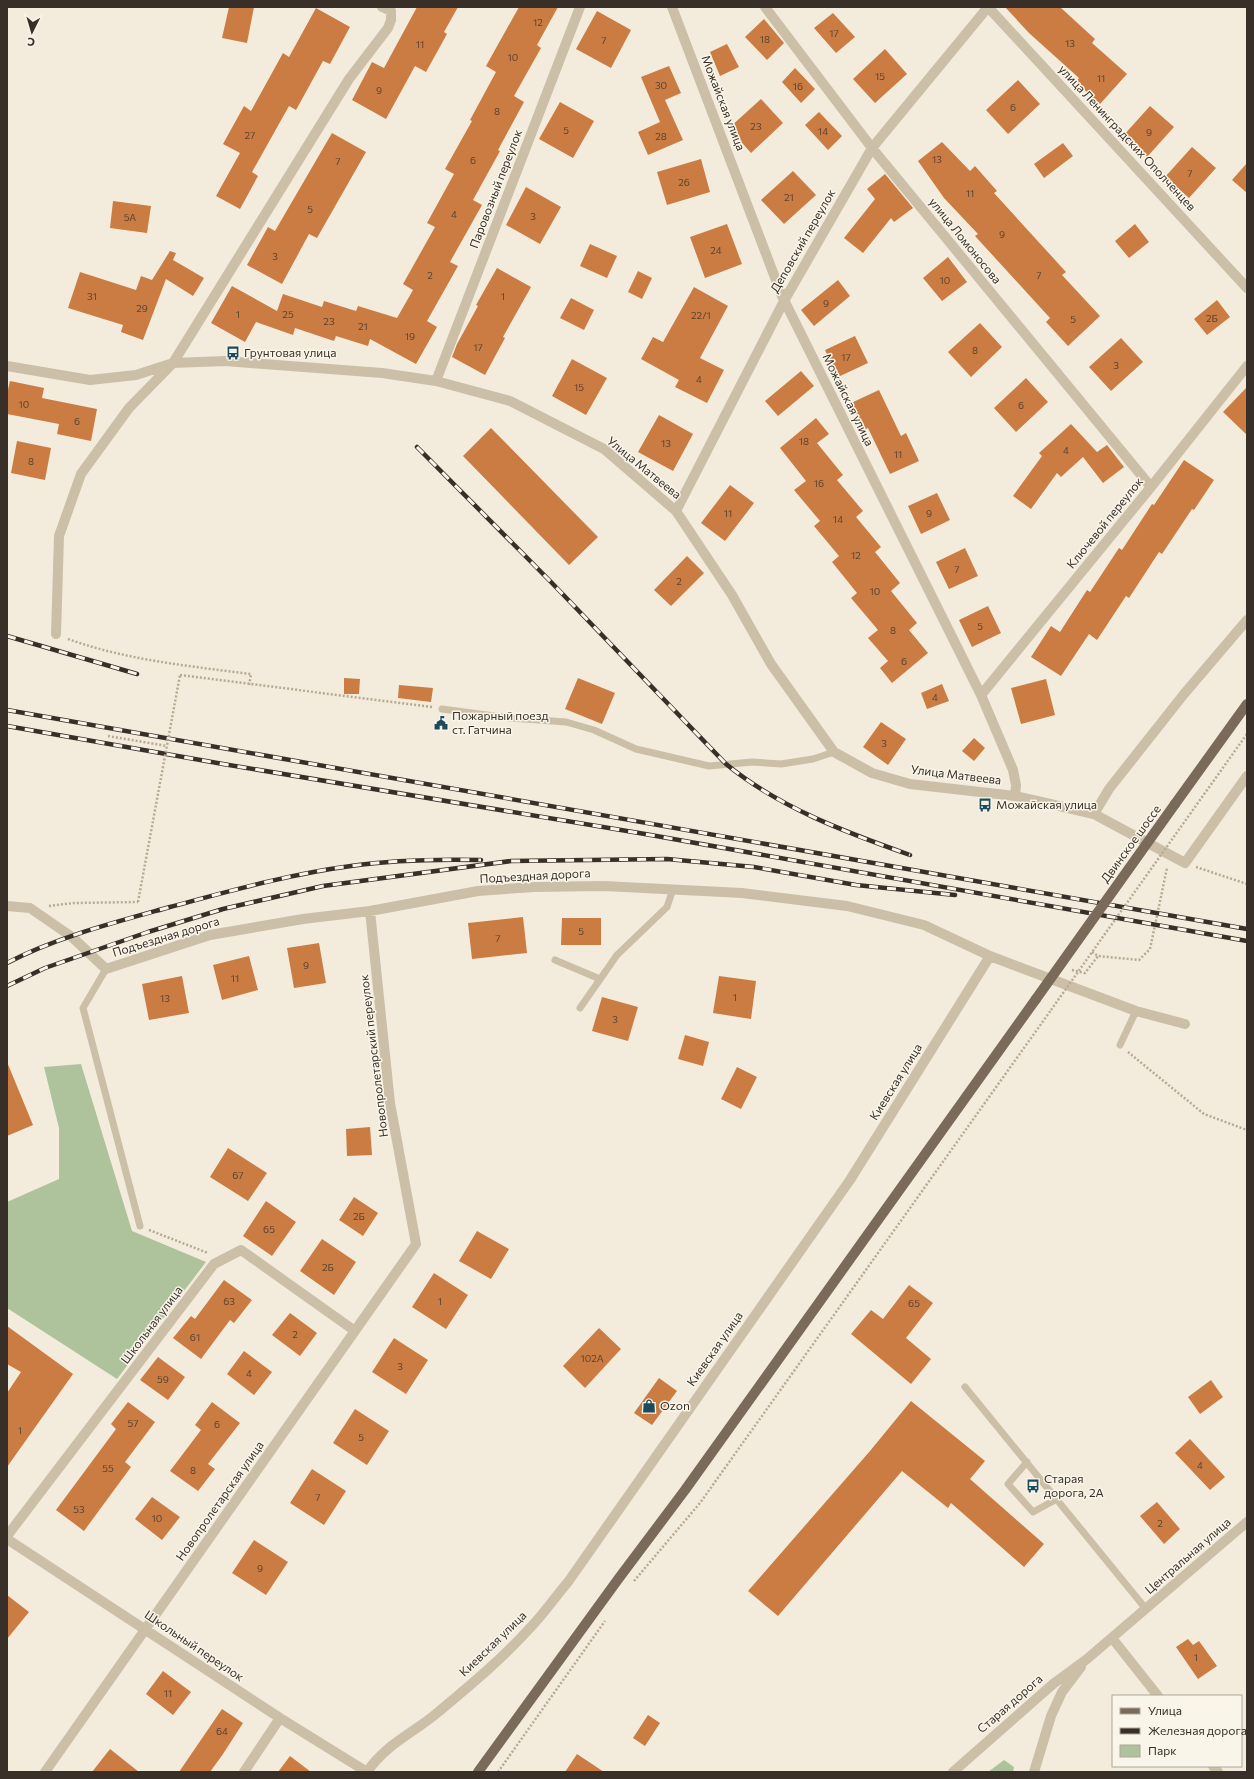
<svg xmlns="http://www.w3.org/2000/svg" width="1254" height="1779" viewBox="0 0 1254 1779" font-family="Commissioner,sans-serif">
<rect width="100%" height="100%" fill="#f3ecdc"/>
<path fill="#aec39b" d="M81,1064L132,1231L206,1262L117,1379L7,1308V1202L59,1179V1128L44,1067Z
M1004,1760L1014,1767L1013,1772H988Z"/>
<path fill="#ca7c43" d="M229,7H254L247,43L222,38Z
M417,7H458L444,32L447,34L426,72L415,66L386,119L352,100L372,62L384,68Z
M519,7H558L537,45L541,48L514,96L524,102L498,150L500,151L473,200L482,205L450,262L458,266L427,321L437,327L416,364L370,339L368,346L336,336L334,341L295,328L293,335L256,322L245,342L211,323L232,286L277,311L283,294L322,307L324,301L356,311L358,306L397,318L413,290L403,284L435,227L427,223L454,174L445,169L472,121L470,120L496,72L486,66Z
M1005,7H1060L1095,39L1092,43L1127,74L1100,104L1076,82L1079,78L1029,33Z
M316,8L350,27L330,64L323,61L296,110L289,106L252,172L258,176L240,209L216,196L240,153L223,144L244,106L251,111L283,53L289,57Z
M597,11L631,30L611,68L576,49Z
M833,13L855,37L836,53L814,28Z
M764,19L784,43L767,60L745,37Z
M727,44L739,67L720,76L710,52Z
M885,49L907,74L875,103L853,79Z
M669,66L681,93L665,100L683,140L648,155L638,132L660,122L641,77Z
M795,68L815,89L801,103L782,82Z
M1018,80L1040,104L1008,134L986,110Z
M761,99L783,123L751,153L729,128Z
M560,102L594,121L573,158L539,139Z
M1150,106L1174,127L1147,157L1123,136Z
M819,112L842,136L828,150L805,125Z
M332,133L366,152L317,238L309,234L282,284L247,265L268,227L275,231Z
M942,142L970,171L975,166L997,191L994,193L1066,272L1062,275L1100,316L1068,346L1046,322L1050,318L975,236L978,234L944,198L918,161Z
M1063,143L1073,156L1044,178L1034,164Z
M1192,147L1216,168L1189,198L1165,177Z
M701,159L710,192L667,205L657,172Z
M1247,163V193L1232,180Z
M793,171L816,195L784,224L761,200Z
M885,174L913,208L894,222L891,218L863,253L844,238L875,199L867,189Z
M526,187L561,207L540,244L506,225Z
M113,201L151,206L147,233L110,228Z
M727,224L742,264L705,278L690,237Z
M1135,224L1149,242L1129,258L1115,241Z
M590,244L617,256L607,278L580,266Z
M170,251L176,253L173,260L204,278L193,296L166,279L143,340L121,332L123,325L68,308L80,272L136,290L141,276L152,280Z
M948,257L967,282L942,301L923,278Z
M497,268L531,287L503,337L505,338L485,375L452,357L457,344L478,306L476,305Z
M638,271L652,278L642,299L628,292Z
M838,280L850,296L814,326L801,310Z
M694,287L728,306L700,358L724,370L707,403L675,387L679,380L641,359L653,337L663,342Z
M571,298L594,310L584,330L560,318Z
M1217,300L1230,317L1207,335L1194,319Z
M980,323L1002,347L971,377L948,352Z
M855,336L868,363L838,377L825,350Z
M1121,338L1143,362L1111,391L1089,367Z
M572,359L607,378L586,415L552,396Z
M801,371L814,386L778,416L765,401Z
M1026,378L1048,402L1016,432L994,408Z
M10,381L44,388L42,398L97,409L91,441L57,434L59,424L7,414V394Z
M1247,387V435L1223,412Z
M879,390L901,436L906,433L919,461L890,474L868,428L864,430L851,403Z
M659,415L693,434L673,471L638,452Z
M816,418L829,434L817,443L843,475L837,480L863,511L856,517L881,547L875,552L900,583L891,591L917,623L909,630L928,653L892,683L880,668L888,661L868,638L878,630L851,598L857,593L832,562L839,556L814,526L820,521L794,490L806,481L780,448Z
M1071,424L1097,452L1107,445L1124,467L1103,483L1083,457L1061,477L1057,473L1031,509L1013,496L1042,456L1039,453Z
M491,428L598,537L569,565L463,456Z
M17,441L51,448L45,480L11,473Z
M1184,460L1214,480L1194,510L1192,509L1162,554L1159,552L1129,598L1126,596L1097,640L1089,634L1061,676L1031,657L1051,626L1060,632L1087,590L1090,592L1119,548L1122,550L1152,504L1154,505Z
M730,485L754,503L725,541L701,523Z
M937,493L950,520L921,534L908,506Z
M965,548L978,576L949,589L936,562Z
M687,556L704,573L671,606L654,590Z
M988,606L1001,633L972,647L959,620Z
M344,678L360,679L359,694H344Z
M578,678L615,693L602,724L565,709Z
M1046,679L1055,715L1021,724L1011,688Z
M942,684L949,701L927,709L921,693Z
M399,685L433,688L431,702L398,698Z
M881,722L906,739L888,765L863,747Z
M974,738L985,748L974,761L962,751Z
M523,917L527,953L472,959L468,923Z
M562,918H601V945H561Z
M319,943L326,983L294,988L287,948Z
M249,956L258,990L222,1000L213,965Z
M182,976L189,1013L149,1020L142,984Z
M719,976L756,981L751,1019L713,1013Z
M602,997L638,1007L628,1041L592,1031Z
M685,1035L709,1042L703,1066L678,1059Z
M7,1062L33,1125L7,1136Z
M737,1067L757,1077L741,1109L721,1099Z
M370,1127L372,1155L347,1156L346,1129Z
M228,1148L267,1173L248,1201L210,1177Z
M354,1197L378,1213L363,1236L339,1220Z
M266,1201L296,1222L272,1256L243,1236Z
M477,1231L509,1249L491,1279L459,1261Z
M322,1239L356,1262L334,1295L300,1271Z
M434,1273L468,1295L446,1329L412,1307Z
M224,1280L252,1300L234,1323L230,1320L201,1359L173,1338L191,1316L195,1319Z
M909,1285L933,1303L906,1338L931,1359L911,1384L851,1334L871,1310L883,1319Z
M290,1313L317,1333L300,1356L272,1335Z
M7,1326L73,1374L7,1467V1393L21,1372L7,1364Z
M599,1328L621,1349L585,1388L563,1366Z
M394,1338L428,1360L406,1394L372,1372Z
M244,1351L272,1372L254,1395L227,1374Z
M158,1357L185,1377L168,1400L140,1380Z
M659,1378L677,1391L652,1425L634,1413Z
M1211,1380L1223,1397L1200,1414L1188,1397Z
M911,1401L985,1461L970,1479L1044,1544L1024,1567L951,1503L948,1508L902,1471L778,1616L748,1591L870,1451Z
M128,1402L155,1422L125,1462L131,1467L84,1531L56,1510L116,1429L111,1424Z
M212,1402L240,1423L208,1464L215,1469L198,1491L170,1471L201,1430L195,1425Z
M355,1409L389,1431L367,1465L333,1443Z
M1190,1439L1225,1477L1210,1490L1175,1453Z
M312,1469L346,1491L324,1525L290,1503Z
M152,1497L180,1517L162,1540L135,1519Z
M1157,1502L1180,1529L1164,1544L1140,1516Z
M254,1540L288,1562L266,1595L232,1573Z
M7,1595L29,1612L7,1639Z
M1188,1639L1193,1645L1199,1641L1217,1666L1198,1679L1176,1647Z
M163,1671L191,1692L173,1715L146,1694Z
M222,1709L243,1723L223,1754L210,1772H179Z
M648,1715L660,1723L645,1746L633,1738Z
M110,1749L139,1772H92Z
M577,1754L604,1772H565Z
M290,1756L311,1772H278Z"/>
<g fill="none" stroke-linecap="round" stroke-linejoin="round">
<path stroke="#b8a992" stroke-width="2.5" stroke-dasharray="2 2" stroke-linecap="butt" d="M68,639C126,660 189,666 251,674L249,685
M180,675L432,707
M108,736L167,746
M1190,814L1247,734
M1196,867L1247,884
M49,906L74,903L138,902
M1092,952L1098,956L1139,960L1150,949L1167,868
M1072,970L1085,973L1098,956
M1128,1052L1204,1114L1247,1130
M149,1230L208,1253
M634,1581L700,1503L1051,1010
M498,1772L605,1621"/>
<path stroke="#ccbfa7" stroke-width="7" d="M442,709L510,718L566,722L594,730L636,749L709,766L752,762L781,764L813,759L834,752
M555,960L600,979
M106,969L83,1008L140,1226
M580,1008L617,955L667,907L673,889
M1120,1045L1136,1011
M965,1387L1146,1609
M1027,1462L1008,1484L1033,1512L1057,1499"/>
<path stroke="#ccbfa7" stroke-width="10" d="M672,7L782,296L981,695L1013,770L1016,785L1015,796
M765,7L872,148L1151,487
M988,7L1247,288
M7,366L90,380L136,375L173,363L225,361L382,373L436,381L510,401L604,449L676,511L732,595L771,664L834,752L872,773L910,784L1015,796L1094,814L1185,863L1247,776
M436,381L580,7
M676,511L784,301L872,148L988,7
M56,634L59,536L81,474L129,408L173,363L349,79L388,28L391,20V11L382,7
M981,695L1151,487L1247,366
M1094,814L1109,789L1184,694L1247,620
M7,906L30,908L72,937L106,969L210,935L303,919L370,911L478,891L534,887L604,886L742,893L847,906L924,925L990,956L1136,1011L1185,1024
M7,1536L214,1264L241,1250L355,1331
M7,1539L280,1718L367,1772
M1112,1638L1158,1696
M1213,1766L1218,1772
M45,1772L416,1244L390,1103L370,911
M244,1772L280,1718
M367,1772C386,1744 412,1734 437,1713C468,1687 501,1660 529,1629C543,1615 555,1597 568,1582L850,1180L990,956
M953,1772L1053,1684L1087,1659L1247,1522
M1034,1772L1051,1716L1062,1692L1081,1667"/>
<path stroke="#7a6a59" stroke-width="10" d="M1175,804L1247,704
M478,1772L619,1578L685,1490L1036,999"/>
<g stroke="#383028" stroke-width="4.5">
<path id="rail" d="M417,447L551,582L726,764C780,808 845,832 910,855
M7,636L137,674
M7,710L1247,929
M7,726L223,764L645,834L1247,941
M7,963C57,937 116,922 170,907C230,891 290,874 351,866C393,860 438,859 481,860
M7,986L45,968L148,932L223,909L323,886L511,861L667,859L754,867L856,885L955,895"/>
</g>
<use href="#rail" stroke="#faf5e9" stroke-width="3" stroke-dasharray="9" stroke-linecap="butt"/>
<path stroke="#b8a992" stroke-width="2.5" stroke-dasharray="2 2" stroke-linecap="butt" d="M138,902L180,675
M1051,1010L1190,814"/>
<path stroke="#7a6a59" stroke-width="10" d="M1036,999L1175,804"/>
</g>
<defs>
<g id="bus-bare" transform="scale(1.08)"><path d="M-5-6H5V4H4V6H2V4H-2V6H-4V4H-5ZM-3.5-4V0h7V-4ZM-3.5 1.2v1.5H-2V1.2ZM2 1.2v1.5H3.5V1.2Z" fill="#1c4b5b" stroke="#faf5e9" stroke-width="2.5" paint-order="stroke"/></g>
<g id="civic-bare" transform="scale(1.08)"><path d="M-.6-6.5H3V-4.5H.6V-3L4-1V1h2V6H-6V1h2V-1L-.6-3ZM-1.2 2.5V6h2.4V2.5Z" fill="#1c4b5b" stroke="#faf5e9" stroke-width="2.5" paint-order="stroke"/></g>
<g id="shop-bare" transform="scale(1.08)"><path d="M-5-2.5h2.3a2.7 3.5 0 0 1 5.4 0H5L5.5 6h-11ZM-1.5-2.5h3a1.5 2.3 0 0 0-3 0Z" fill="#1c4b5b" stroke="#faf5e9" stroke-width="2.5" paint-order="stroke"/></g>
</defs>
<g fill-rule="evenodd">
<use href="#bus-bare" x="233" y="353"/>
<use href="#civic-bare" x="441" y="723"/>
<use href="#bus-bare" x="985" y="805"/>
<use href="#shop-bare" x="649" y="1406"/>
<use href="#bus-bare" x="1033" y="1486"/>
</g>
<g text-anchor="middle" stroke-width="3" stroke-linejoin="round" paint-order="stroke">
<g font-size="10" fill="#5c432f">
<text x="538" y="26">12</text>
<text x="834" y="37">17</text>
<text x="765" y="43">18</text>
<text x="604" y="44">7</text>
<text x="1070" y="47">13</text>
<text x="420" y="48">11</text>
<text x="513" y="61">10</text>
<text x="880" y="80">15</text>
<text x="1101" y="82">11</text>
<text x="661" y="89">30</text>
<text x="798" y="90">16</text>
<text x="379" y="94">9</text>
<text x="1013" y="111">6</text>
<text x="497" y="115">8</text>
<text x="756" y="130">23</text>
<text x="566" y="134">5</text>
<text x="823" y="135">14</text>
<text x="1149" y="136">9</text>
<text x="250" y="139">27</text>
<text x="661" y="140">28</text>
<text x="937" y="163">13</text>
<text x="473" y="164">6</text>
<text x="338" y="165">7</text>
<text x="1190" y="177">7</text>
<text x="684" y="186">26</text>
<text x="970" y="197">11</text>
<text x="789" y="201">21</text>
<text x="310" y="213">5</text>
<text x="454" y="218">4</text>
<text x="533" y="220">3</text>
<text x="130" y="221">5А</text>
<text x="1002" y="238">9</text>
<text x="716" y="254">24</text>
<text x="275" y="260">3</text>
<text x="430" y="279">2</text>
<text x="1039" y="279">7</text>
<text x="945" y="284">10</text>
<text x="92" y="300">31</text>
<text x="503" y="300">1</text>
<text x="826" y="307">9</text>
<text x="142" y="312">29</text>
<text x="238" y="318">1</text>
<text x="288" y="318">25</text>
<text x="701" y="319">22/1</text>
<text x="1212" y="322">2Б</text>
<text x="1073" y="323">5</text>
<text x="329" y="325">23</text>
<text x="363" y="330">21</text>
<text x="410" y="340">19</text>
<text x="478" y="351">17</text>
<text x="975" y="354">8</text>
<text x="846" y="361">17</text>
<text x="1116" y="369">3</text>
<text x="699" y="383">4</text>
<text x="579" y="391">15</text>
<text x="24" y="408">10</text>
<text x="1021" y="409">6</text>
<text x="77" y="425">6</text>
<text x="804" y="445">18</text>
<text x="666" y="447">13</text>
<text x="1066" y="454">4</text>
<text x="898" y="458">11</text>
<text x="31" y="465">8</text>
<text x="819" y="487">16</text>
<text x="728" y="517">11</text>
<text x="929" y="517">9</text>
<text x="838" y="523">14</text>
<text x="856" y="559">12</text>
<text x="957" y="573">7</text>
<text x="679" y="585">2</text>
<text x="875" y="595">10</text>
<text x="980" y="630">5</text>
<text x="893" y="634">8</text>
<text x="904" y="665">6</text>
<text x="935" y="701">4</text>
<text x="884" y="747">3</text>
<text x="581" y="935">5</text>
<text x="498" y="942">7</text>
<text x="306" y="969">9</text>
<text x="235" y="982">11</text>
<text x="735" y="1001">1</text>
<text x="165" y="1002">13</text>
<text x="615" y="1023">3</text>
<text x="238" y="1179">67</text>
<text x="359" y="1220">2Б</text>
<text x="269" y="1233">65</text>
<text x="328" y="1271">2Б</text>
<text x="229" y="1305">63</text>
<text x="440" y="1305">1</text>
<text x="914" y="1307">65</text>
<text x="295" y="1338">2</text>
<text x="195" y="1341">61</text>
<text x="592" y="1362">102А</text>
<text x="400" y="1370">3</text>
<text x="249" y="1377">4</text>
<text x="163" y="1383">59</text>
<text x="133" y="1427">57</text>
<text x="217" y="1428">6</text>
<text x="20" y="1434">1</text>
<text x="361" y="1441">5</text>
<text x="1200" y="1469">4</text>
<text x="108" y="1472">55</text>
<text x="193" y="1474">8</text>
<text x="318" y="1501">7</text>
<text x="79" y="1513">53</text>
<text x="157" y="1522">10</text>
<text x="1160" y="1527">2</text>
<text x="260" y="1572">9</text>
<text x="1196" y="1661">1</text>
<text x="168" y="1697">11</text>
<text x="222" y="1735">64</text>
</g>
<g font-size="12" fill="#383028" stroke="#faf5e9">
<text transform="translate(723 103) rotate(69)" y="4">Можайская улица</text>
<text transform="translate(1127 138) rotate(47)" y="4">улица Ленинградских Ополченцев</text>
<text transform="translate(496 189) rotate(-69)" y="4">Паровозный переулок</text>
<text transform="translate(803 241) rotate(-60)" y="4">Деповский переулок</text>
<text transform="translate(965 241) rotate(51)" y="4">улица Ломоносова</text>
<text transform="translate(848 400) rotate(64)" y="4">Можайская улица</text>
<text transform="translate(644 468) rotate(39)" y="4">Улица Матвеева</text>
<text transform="translate(1105 523) rotate(-51)" y="4">Ключевой переулок</text>
<text transform="translate(956 775) rotate(7)" y="4">Улица Матвеева</text>
<text transform="translate(1131 844) rotate(-54)" y="4">Двинское шоссе</text>
<text transform="translate(535 876) rotate(-3)" y="4">Подъездная дорога</text>
<text transform="translate(166 937) rotate(-17)" y="4">Подъездная дорога</text>
<text transform="translate(374 1056) rotate(-97)" y="4">Новопролетарский переулок</text>
<text transform="translate(896 1082) rotate(-58)" y="4">Киевская улица</text>
<text transform="translate(152 1325) rotate(-53)" y="4">Школьная улица</text>
<text transform="translate(715 1349) rotate(-55)" y="4">Киевская улица</text>
<text transform="translate(220 1501) rotate(-55)" y="4">Новопролетарская улица</text>
<text transform="translate(1188 1556) rotate(-41)" y="4">Центральная улица</text>
<text transform="translate(493 1644) rotate(-44)" y="4">Киевская улица</text>
<text transform="translate(194 1646) rotate(34)" y="4">Школьный переулок</text>
<text transform="translate(1010 1704) rotate(-41)" y="4">Старая дорога</text>
</g>
<g font-size="12" fill="#383028" stroke="#faf5e9" text-anchor="start">
<text x="244" y="357">Грунтовая улица</text>
<text x="452" y="720">Пожарный поезд<tspan x="452" dy="14">ст. Гатчина</tspan></text>
<text x="996" y="809">Можайская улица</text>
<text x="660" y="1410">Ozon</text>
<text x="1044" y="1483">Старая<tspan x="1044" dy="14">дорога, 2А</tspan></text>
</g>
</g>
<rect width="1254" height="1779" fill="none" stroke="#383028" stroke-width="16"/>
<rect x="1112" y="1695" width="130" height="72" fill="#faf5e9" stroke="#aca69c"/>
<rect x="1120" y="1708" width="20" height="6" fill="#7a6a59" stroke="#aca69c"/>
<text x="1148" y="1715" font-size="12" fill="#383028">Улица</text>
<rect x="1120" y="1728" width="20" height="6" fill="#383028" stroke="#aca69c"/>
<text x="1148" y="1735" font-size="12" fill="#383028">Железная дорога</text>
<rect x="1120" y="1745" width="20" height="12" fill="#aec39b" stroke="#aca69c"/>
<text x="1148" y="1755" font-size="12" fill="#383028">Парк</text>
<g transform="translate(32 32) rotate(185)" stroke="#faf5e9" stroke-width="3" paint-order="stroke">
<path d="M0-3L7 15L0 10L-7 15Z" fill="#383028"/>
<text y="-6" font-size="11" font-weight="bold" text-anchor="middle" fill="#383028">С</text>
</g>
</svg>
